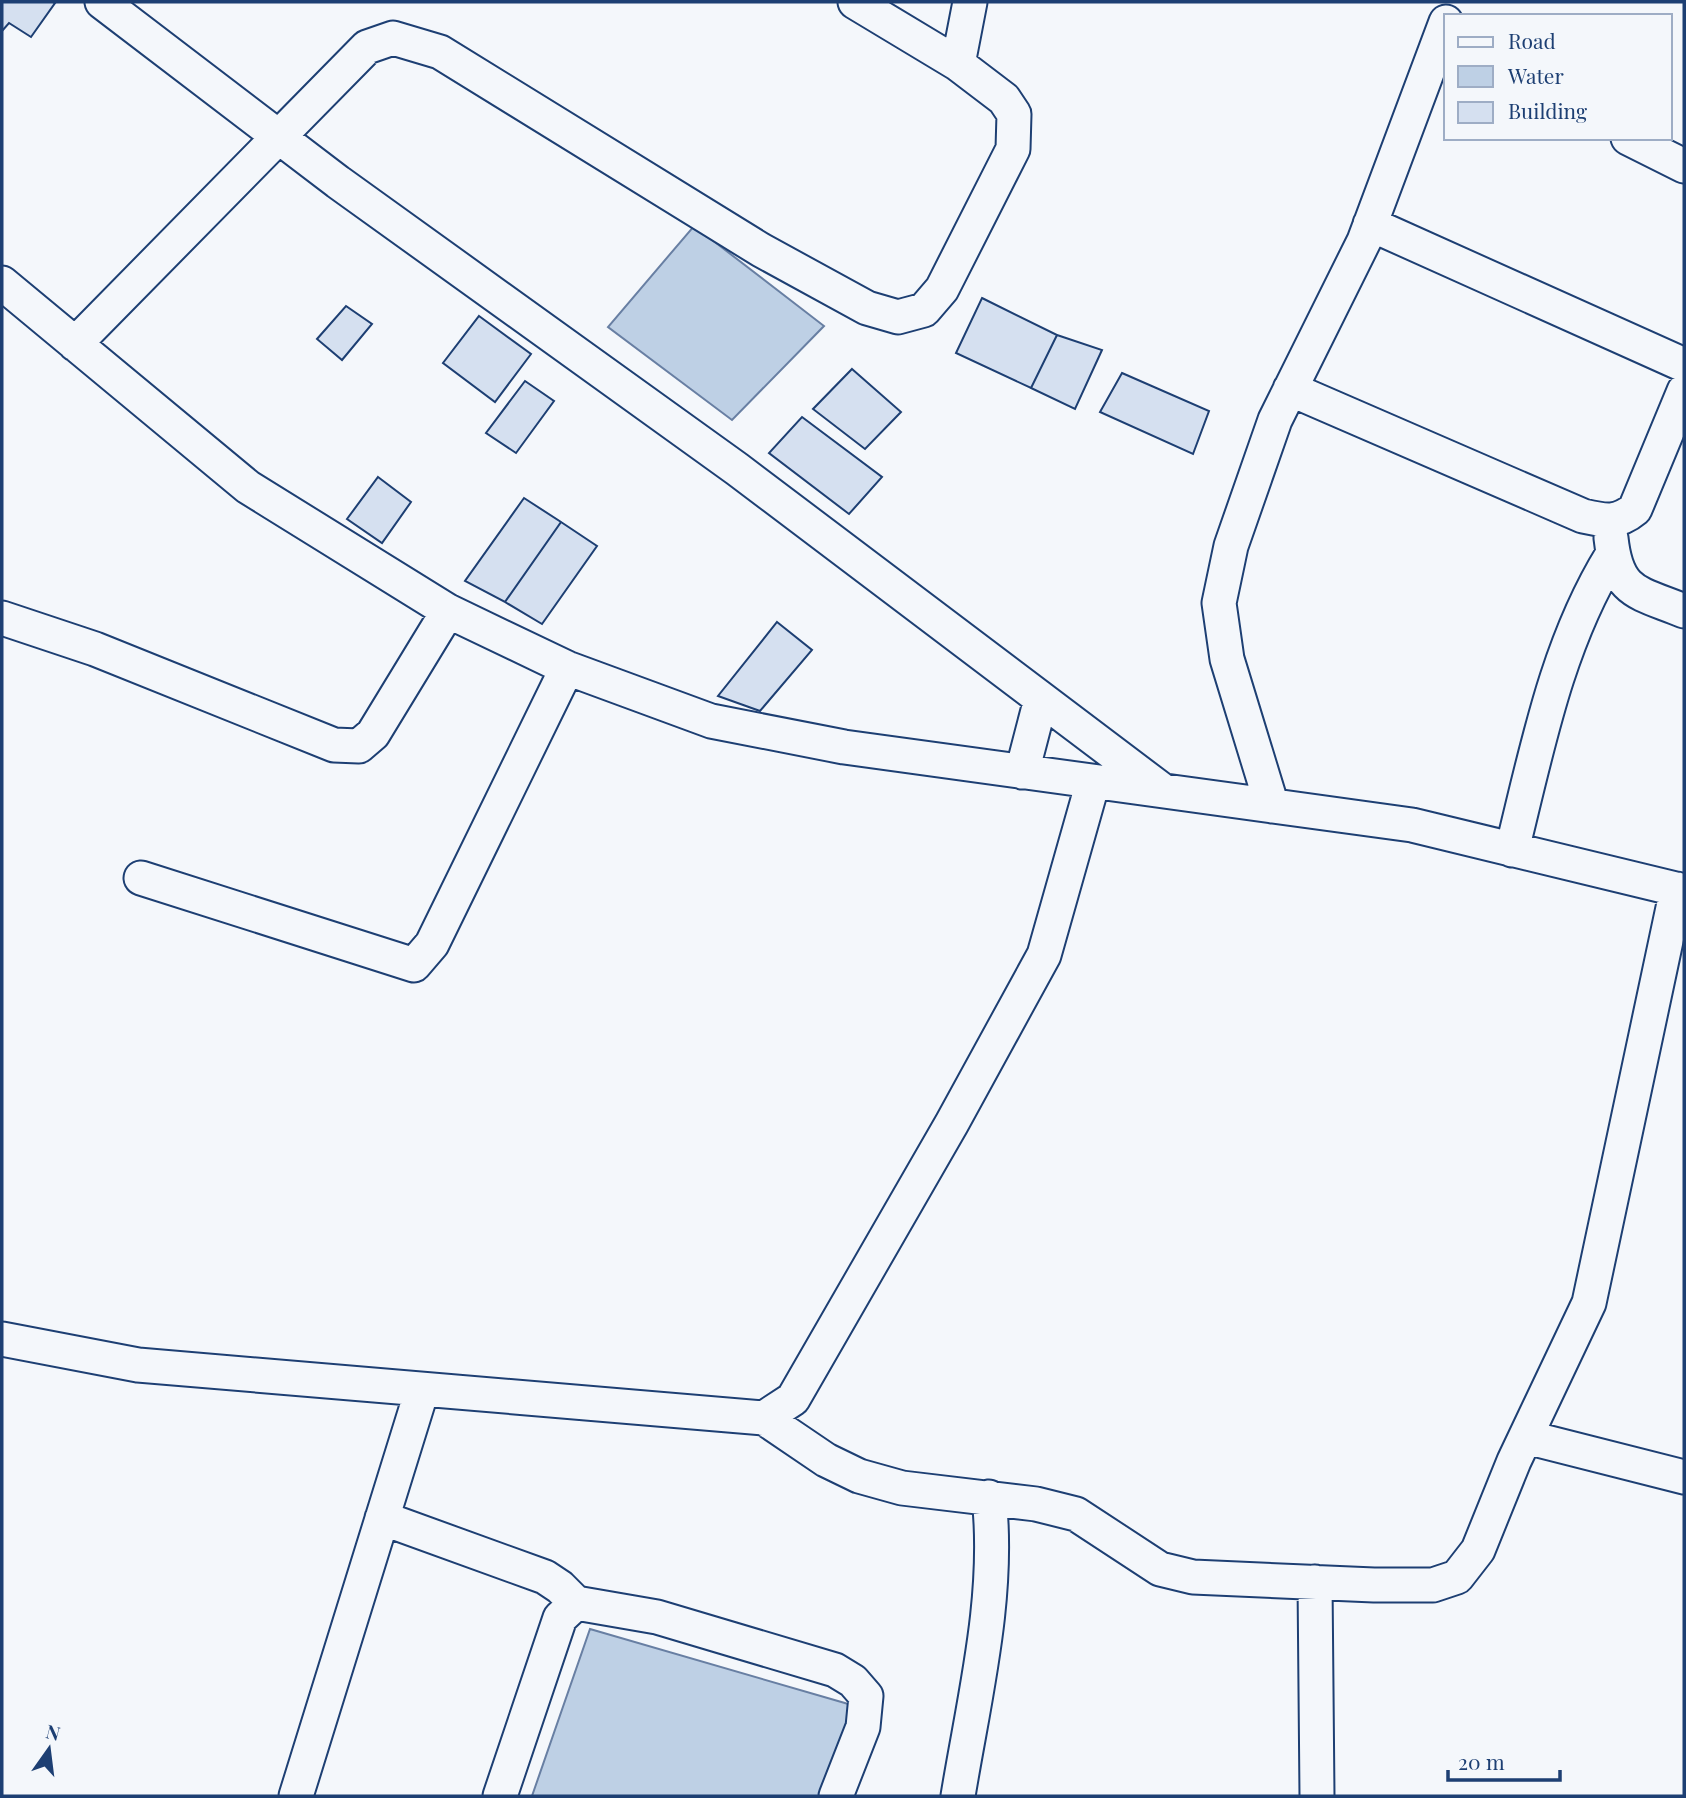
<svg xmlns="http://www.w3.org/2000/svg" width="1686" height="1798" viewBox="0 0 1686 1798" font-family="'Playfair Display',serif">
<rect width="100%" height="100%" fill="#f4f7fb"/>
<path fill="#bed0e5" stroke="#687fa3" stroke-width="2" d="M694,226L824,326L732,420L608,327Z
M590,1629L862,1708L829,1796H532Z"/>
<path fill="#d5e0f0" stroke="#1d3f73" stroke-width="2" d="M2,2H53L55,3L31,37L9,23L2,31Z
M982,298L1057,335L1031,388L956,353Z
M346,306L372,324L342,360L317,339Z
M479,316L531,354L495,402L443,363Z
M1057,335L1102,350L1075,409L1031,388Z
M852,369L901,412L865,449L813,409Z
M1122,373L1209,411L1193,454L1100,412Z
M525,381L554,401L516,453L486,433Z
M802,417L882,477L849,514L769,453Z
M378,477L411,502L382,543L347,519Z
M524,498L561,522L505,602L465,581Z
M561,522L597,546L542,624L505,602Z
M777,622L812,650L760,711L718,696Z"/>
<g fill="none" stroke-linecap="round" stroke-linejoin="round">
<g stroke="#1d3f73" stroke-width="37">
<path id="street" d="M102,2L338,182L737,469L1162,790
M958,64L970,2
M1628,138L1684,166
M1370,224L1684,365
M2,283L248,487L448,611L567,668L711,721L844,747L1412,825L1684,891
M75,344L367,47L393,38L440,52L761,250L867,308L898,317L924,310L942,289L1013,149L1014,114L1004,99L958,64L855,2
M1290,389L1583,516C1605,521 1617,524 1635,509L1684,391
M1611,538C1617,594 1638,592 1684,611
M2,618L95,649L334,745L359,746L373,734L448,611
M1022,772L1041,699
M1272,806L1227,659L1219,603L1231,546L1275,420L1364,241L1446,22
M1512,850C1537,749 1557,644 1612,555
M141,878L414,965L432,944L567,668
M2,1339L138,1365L764,1418L793,1399L952,1123L1044,955L1093,782
M764,1418L826,1460L859,1476L902,1488L1036,1504L1076,1514L1160,1569L1193,1577L1374,1585H1433L1457,1577L1478,1550L1514,1461L1589,1303L1677,889
M1526,1437L1684,1477
M382,1518L545,1577L560,1587L576,1603
M1315,1582L1317,1796
M296,1796L422,1390
M500,1796L560,1618L576,1603L657,1617L835,1670L853,1681L866,1696L863,1727L836,1796
M958,1796C974,1698 1000,1597 989,1497"/>
</g>
<use href="#street" stroke="#f4f7fb" stroke-width="33"/>
</g>
<rect width="1686" height="1798" fill="none" stroke="#1d3f73" stroke-width="7"/>
<rect x="1444" y="14" width="228" height="126" fill="#f4f7fb" stroke="#9eadc5" stroke-width="2"/>
<rect x="1458" y="37" width="35" height="10" fill="#f4f7fb" stroke="#9eadc5" stroke-width="2"/>
<text x="1508" y="49" font-size="21" fill="#1d3f73">Road</text>
<rect x="1458" y="66" width="35" height="21" fill="#bed0e5" stroke="#9eadc5" stroke-width="2"/>
<text x="1508" y="84" font-size="21" fill="#1d3f73">Water</text>
<rect x="1458" y="102" width="35" height="21" fill="#d5e0f0" stroke="#9eadc5" stroke-width="2"/>
<text x="1508" y="119" font-size="21" fill="#1d3f73">Building</text>
<g transform="translate(49 1749) rotate(14)" stroke="#f4f7fb" stroke-width="5" paint-order="stroke">
<path d="M0-5L12 26L0 18L-12 26Z" fill="#1d3f73"/>
<text y="-10" font-size="19" font-weight="bold" text-anchor="middle" fill="#1d3f73">N</text>
</g>
<path d="M1448 1770v10h112v-10" fill="none" stroke="#1d3f73" stroke-width="3.5"/>
<text x="1458" y="1770" font-size="21" fill="#1d3f73" stroke="#f4f7fb" stroke-width="5" paint-order="stroke">20 m</text>
</svg>
